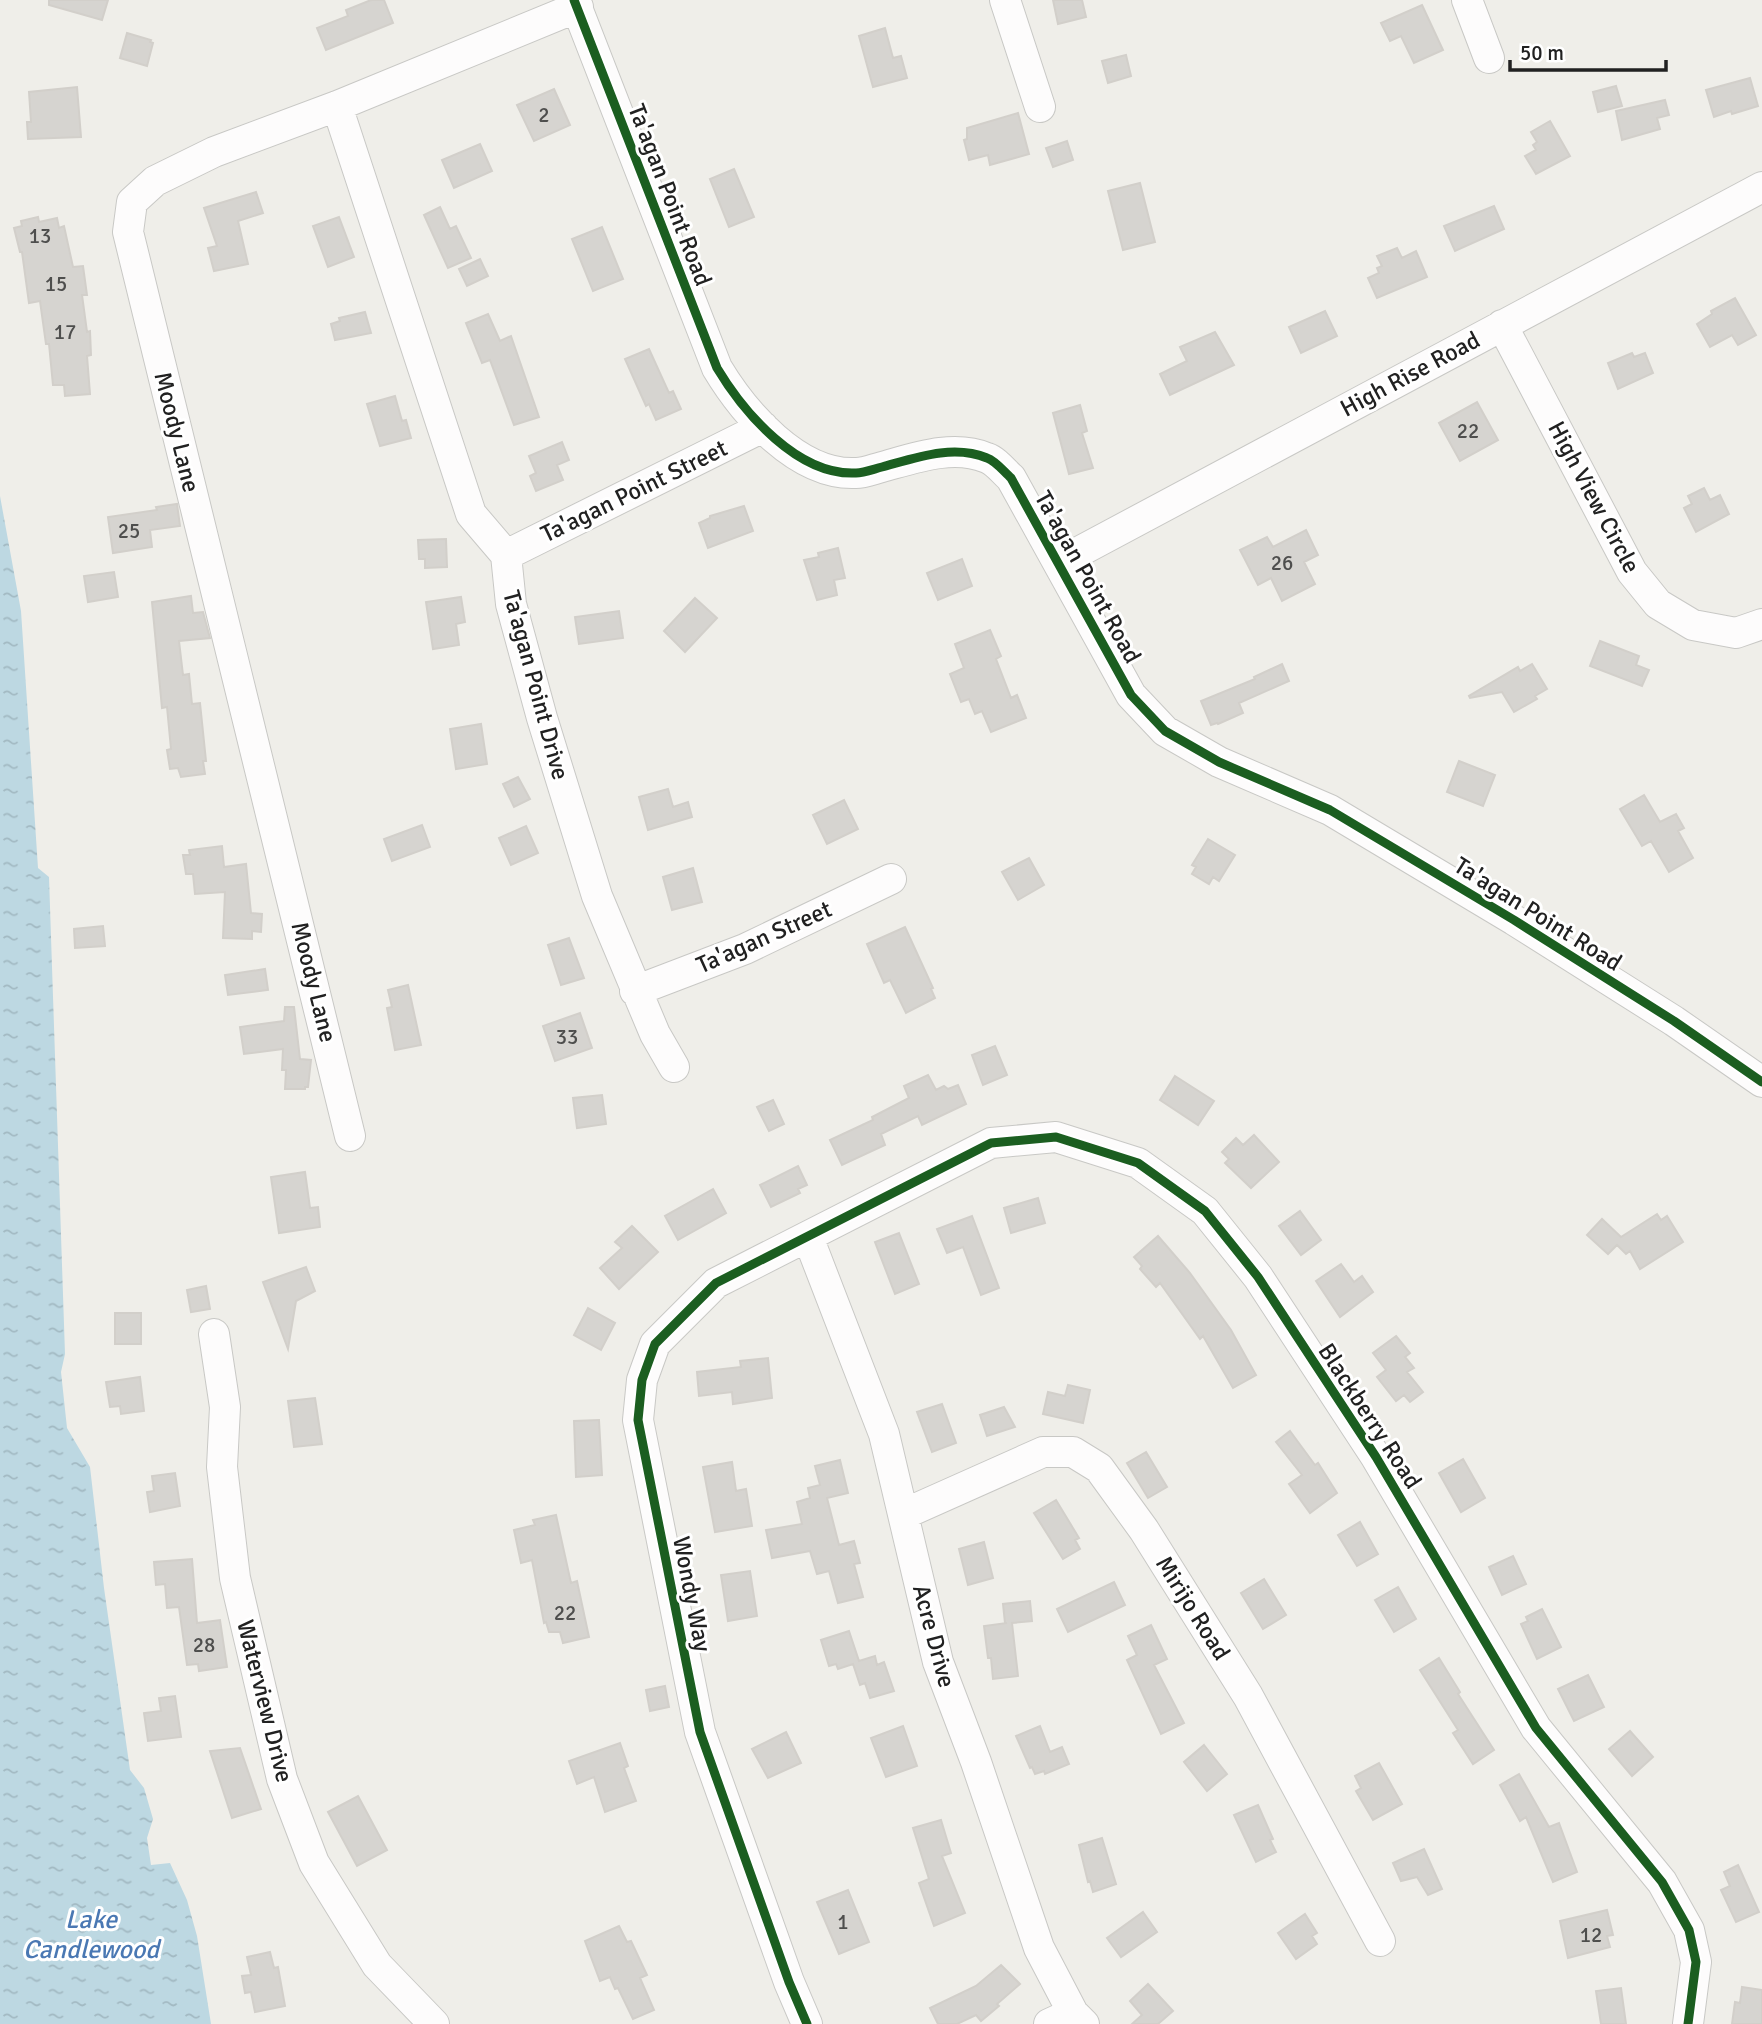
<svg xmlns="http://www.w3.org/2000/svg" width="1762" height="2024" viewBox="0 0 1762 2024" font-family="Signika,sans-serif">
<defs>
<pattern id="water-ripples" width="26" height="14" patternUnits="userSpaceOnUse" patternTransform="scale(1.75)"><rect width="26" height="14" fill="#bdd8e2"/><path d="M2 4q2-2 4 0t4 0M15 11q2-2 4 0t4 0" fill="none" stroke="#a2b9c2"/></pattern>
</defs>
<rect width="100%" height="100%" fill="#efeee9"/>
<path fill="url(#water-ripples)" d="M0,496L21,611L38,868L49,877L65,1354L61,1372L67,1428L90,1467L104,1588L130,1770L144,1788L153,1819L147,1838L151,1865L170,1863L187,1900L197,1936L211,2024H0Z"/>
<path fill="#d6d4d0" stroke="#d2cfca" stroke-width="2" d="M49,0H108L102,20L49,5Z
M371,0H384L393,23L326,50L317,28L348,16L346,10Z
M1053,0H1082L1086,17L1058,24Z
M1422,5L1443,50L1414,63L1401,36L1390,41L1381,23Z
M885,28L893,58L901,56L907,78L873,87L859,36Z
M127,33L151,40L150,42L153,43L147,66L120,58Z
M1126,55L1131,76L1108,83L1102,61Z
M1750,78L1758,106L1732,114L1731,111L1714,117L1706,90Z
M1616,86L1622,106L1598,112L1593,92Z
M77,87L81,137L28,139L27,122H31L29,92Z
M554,89L570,125L534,141L517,105Z
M1665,100L1669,115L1657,118L1660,129L1622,140L1616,111Z
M1018,113L1029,154L990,165L988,155L969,160L964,140L967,139V128Z
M1550,121L1570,156L1536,174L1525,156L1536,150L1533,145L1537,142L1531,132Z
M1067,141L1073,160L1053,167L1046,148Z
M480,144L492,171L454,188L442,160Z
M734,169L754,217L729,227L710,179Z
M1140,183L1155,242L1123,250L1108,191Z
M256,192L263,213L238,221L248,264L214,271L208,248L217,246L204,208Z
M1494,206L1504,229L1455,251L1444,226Z
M440,207L450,229L456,226L471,258L448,268L424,215Z
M38,217L39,222L57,218L59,228L64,226L73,267L83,266L87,295H82L87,332L90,331L91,355L87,356L90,394L65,396L64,385H53L49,344H46L40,301L29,303L22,252H20L14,228L22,226L21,221Z
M339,217L354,257L328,267L313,226Z
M602,227L623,279L593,291L572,239Z
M1397,248L1402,258L1416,251L1427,277L1377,298L1368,278L1379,273L1377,268L1382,266L1377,256Z
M480,259L488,276L467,286L459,269Z
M1735,298L1756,335L1738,345L1732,335L1710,347L1697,324L1712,314L1711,311Z
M1325,311L1337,336L1301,353L1289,327Z
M365,312L371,333L335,340L331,324L340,321L339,318Z
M488,314L500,341L511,336L539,417L514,425L490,360L482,363L466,323Z
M1215,332L1234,365L1170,395L1160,374L1187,361L1180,347Z
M649,349L669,393L673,391L681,409L656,420L649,404L646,406L625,359Z
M1632,353L1634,357L1645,353L1653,373L1618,389L1608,363Z
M395,396L402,421L406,420L411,438L380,446L367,404Z
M1477,402L1498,440L1460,461L1439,423Z
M1080,405L1087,431L1082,433L1093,468L1069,474L1053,413Z
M562,442L569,460L557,465L563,480L536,491L530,476L536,473L529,456Z
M1704,488L1710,500L1720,495L1729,514L1696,532L1684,508L1692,504L1688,496Z
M177,504L180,526L150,530L152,547L113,553L108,517L157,510L156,507Z
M744,506L753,531L708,548L699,523L710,518V516Z
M1306,530L1318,555L1304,562L1315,584L1282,601L1271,578L1258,585L1240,550L1267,537L1273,547Z
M446,539L447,567L425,568V559H419L418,540Z
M838,548L845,578L834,580L837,595L817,600L804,560L819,557L818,553Z
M962,559L972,586L938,600L927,573Z
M114,572L118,597L88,602L84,576Z
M191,596L193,613L203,612L210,638L179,641L183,675L189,674L192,704L200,703L206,761H203L205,774L181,777L178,768L170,769L167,750L171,749L167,707L162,708L152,602Z
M461,597L465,622L456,624L459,645L433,649L426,602Z
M695,598L717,618L685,652L664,631Z
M619,611L623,638L579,644L575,617Z
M990,630L1001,656L996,659L1011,698L1017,695L1026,718L991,732L982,711L975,714L969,699L961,702L950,674L964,668L955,644Z
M1600,641L1639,656L1636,665L1649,670L1642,686L1590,666Z
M1282,664L1289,681L1239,703L1243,713L1218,724L1217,723L1211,725L1201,701L1255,679L1254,677Z
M1532,664L1547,689L1535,696L1537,699L1514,712L1502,692L1470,698L1469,696L1518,667L1520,671Z
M481,724L487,764L456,769L450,729Z
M1459,761L1495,775L1483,806L1447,792Z
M518,777L530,799L514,807L503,784Z
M668,789L673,807L688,802L692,817L648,830L639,797Z
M1644,795L1660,822L1676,814L1684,828L1678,831L1693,858L1669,872L1651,841L1642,846L1620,809Z
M844,800L858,829L827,844L813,815Z
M422,825L430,847L392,861L384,839Z
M526,826L538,853L511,865L499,838Z
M1208,839L1235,855L1219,881L1213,877L1209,884L1192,874L1196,867L1192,865Z
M222,846L224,867L246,864L251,913L262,914L261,932L252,931V939L223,938L225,892L195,894L193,874H186L183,855H190L189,850Z
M1029,858L1044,885L1018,900L1002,872Z
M693,868L702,902L672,910L663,877Z
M103,926L105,946L75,948L74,929Z
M905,927L933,988L931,989L935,998L906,1013L890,980L884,983L867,944Z
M569,938L584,978L561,985L548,945Z
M265,969L268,990L228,995L225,975Z
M408,985L421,1045L395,1050L387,1008L392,1007L388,990Z
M285,1007H294L300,1059L311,1060L308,1087H305V1089H285L286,1070H282L283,1049L244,1054L240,1027L284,1021Z
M580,1013L592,1048L555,1061L543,1026Z
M995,1046L1007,1075L983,1085L972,1055Z
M928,1075L936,1090L944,1086L948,1089L958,1085L966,1104L922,1125L918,1116L881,1134L885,1145L842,1165L830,1140L873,1120L872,1117L909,1098L904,1086Z
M1175,1076L1214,1101L1198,1125L1160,1100Z
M602,1095L606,1124L577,1128L573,1098Z
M773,1100L784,1124L769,1131L757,1107Z
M1254,1135L1279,1162L1251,1188L1225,1163L1229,1159L1222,1152L1236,1138L1243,1145Z
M798,1166L807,1185L798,1189L800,1193L771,1207L760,1185Z
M305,1172L310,1208L318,1207L320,1227L279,1233L271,1177Z
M713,1189L726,1213L678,1240L665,1216Z
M1038,1198L1045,1223L1011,1233L1004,1208Z
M1300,1211L1321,1240L1301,1255L1279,1226Z
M1657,1214L1661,1220L1667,1216L1683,1242L1640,1269L1630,1251L1626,1254L1617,1245L1608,1254L1587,1235L1602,1219L1621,1237Z
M972,1216L999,1288L981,1295L963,1247L947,1253L937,1229Z
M632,1226L658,1252L619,1289L600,1268L622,1248L615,1242Z
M899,1233L919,1284L895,1294L875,1242Z
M1158,1236L1190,1273L1231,1330L1256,1375L1233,1388L1203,1336L1200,1339L1160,1283L1156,1287L1140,1269L1142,1266L1134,1257Z
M1341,1264L1354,1282L1362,1276L1373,1292L1340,1317L1316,1281Z
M306,1267L315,1291L296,1301L288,1349L263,1282Z
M206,1286L210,1309L191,1312L187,1290Z
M588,1308L615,1323L601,1350L574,1335Z
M115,1313H141V1344H115Z
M1396,1336L1410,1353L1405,1357L1414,1368L1407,1372L1423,1392L1410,1402L1404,1395L1396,1401L1377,1377L1386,1370L1373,1353Z
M768,1358L772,1398L733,1404L732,1392L699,1396L697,1372L741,1367L740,1361Z
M140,1377L144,1411L121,1414L120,1406L110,1407L106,1382Z
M1068,1385L1090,1390L1083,1423L1043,1414L1048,1392L1065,1396Z
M315,1398L322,1444L294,1447L288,1401Z
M942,1404L956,1443L932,1452L917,1412Z
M1004,1407L1015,1427L987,1436L980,1415Z
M599,1420L602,1475L576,1477L574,1421Z
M1290,1431L1315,1465L1318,1463L1337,1493L1310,1513L1289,1484L1302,1475L1276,1442Z
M1146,1452L1167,1487L1148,1498L1127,1463Z
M1463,1459L1485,1498L1461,1512L1439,1473Z
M840,1460L848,1493L827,1498L839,1545L854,1541L860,1563L854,1564L863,1597L838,1603L829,1571L817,1574L810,1551L772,1558L766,1530L802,1524L797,1502L810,1498L808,1488L820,1485L815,1466Z
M732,1462L736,1491L746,1489L752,1526L715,1532L703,1467Z
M175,1473L180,1506L150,1512L147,1492L154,1491L152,1476Z
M1056,1500L1079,1538L1075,1540L1080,1549L1063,1559L1034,1513Z
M556,1515L571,1583L577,1581L589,1637L563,1643L560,1632H549L546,1622L544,1623L532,1560L521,1563L514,1530L535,1525L533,1520Z
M1360,1522L1378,1554L1357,1566L1338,1535Z
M984,1542L993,1578L968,1585L959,1549Z
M1513,1556L1526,1584L1502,1595L1489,1567Z
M192,1559L197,1623L220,1620L227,1667L199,1671L198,1664L187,1665L179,1607L167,1608L165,1584L156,1585L154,1562Z
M750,1571L757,1616L728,1621L721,1575Z
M1264,1579L1286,1615L1263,1629L1241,1593Z
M1114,1582L1125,1605L1068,1632L1057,1609Z
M1398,1587L1416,1619L1394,1632L1375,1600Z
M1030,1601L1032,1621L1012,1623L1018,1676L993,1679L991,1658H988L984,1626L1007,1623H1005L1003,1604Z
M1542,1609L1561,1647L1537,1659L1521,1624L1528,1621L1526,1617Z
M1151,1625L1167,1659L1154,1665L1184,1723L1161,1734L1127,1660L1137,1655L1128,1636Z
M849,1631L859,1661L875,1656L877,1665L884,1662L894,1691L870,1698L865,1683L860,1685L853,1664L838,1669L836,1664L829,1666L821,1640Z
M1439,1658L1460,1692L1458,1694L1494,1750L1473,1764L1453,1733L1458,1730L1420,1670Z
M1588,1675L1604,1707L1574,1721L1558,1689Z
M665,1686L669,1707L650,1711L646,1690Z
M175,1696L181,1737L148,1741L144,1713L161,1711L159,1698Z
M903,1726L917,1766L886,1777L871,1738Z
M1040,1726L1050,1752L1062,1747L1069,1764L1045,1774L1044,1771L1035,1774L1032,1767L1030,1768L1016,1736Z
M1630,1731L1653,1757L1632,1776L1609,1749Z
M786,1732L801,1763L768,1778L752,1749Z
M620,1743L628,1766L624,1768L636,1801L605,1812L594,1777L577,1784L569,1761Z
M1204,1745L1227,1774L1207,1791L1184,1762Z
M240,1748L261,1809L232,1818L210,1751Z
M1379,1763L1402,1804L1373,1820L1356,1791L1361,1788L1355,1776Z
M1519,1774L1549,1827L1559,1823L1577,1872L1553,1882L1526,1817L1520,1821L1500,1785Z
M358,1796L387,1850L357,1866L328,1812Z
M1258,1805L1273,1839L1270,1840L1276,1852L1256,1862L1234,1815Z
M941,1820L951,1853L942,1856L965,1913L934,1926L919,1883L929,1879L913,1828Z
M1102,1838L1116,1884L1093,1892L1090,1881L1088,1882L1079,1845Z
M1424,1849L1442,1889L1428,1895L1417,1877L1401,1881L1393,1863Z
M1738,1865L1759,1912L1736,1922L1721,1890L1730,1886L1724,1872Z
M848,1890L869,1942L839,1954L817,1902Z
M1607,1910L1613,1935L1607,1936L1610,1947L1568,1958L1560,1921Z
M1143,1912L1157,1932L1121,1957L1107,1938Z
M1305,1914L1317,1933L1312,1936L1317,1944L1296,1959L1278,1933Z
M619,1926L627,1942L631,1941L647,1975L640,1978L654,2010L633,2019L618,1988L615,1989L610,1977L600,1981L585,1941Z
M270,1952L274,1968L278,1967L285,2006L255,2012L251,1992L245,1993L242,1976L251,1975L247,1957Z
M1001,1965L1020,1984L997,2004L999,2006L981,2021L976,2015L957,2024H938L930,2008L976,1986Z
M1148,1984L1173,2011L1158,2024H1132L1142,2015L1130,2001Z
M1742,1987L1762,1990V2024H1732L1735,2002L1740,2003Z
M1621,1988L1626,2024H1601L1596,1991Z"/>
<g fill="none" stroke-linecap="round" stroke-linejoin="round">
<g stroke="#c8c8c5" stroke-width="32">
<path id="minor" d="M574,0L717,368C744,413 798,476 856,473C864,473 874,469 882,467C915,458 953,444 987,458C996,461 1004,472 1011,478L1131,695L1165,731L1219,762L1330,810L1514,920L1674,1021L1762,1082
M1005,0L1040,107
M1467,0L1489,58
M337,106L471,514L506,555L511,604L542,718L597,896L655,1034L674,1067
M1502,325L1632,572L1658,604L1693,625L1736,633L1762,624
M506,555L763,427
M1058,563L1762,187
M635,991L745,949L891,879
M350,1136L128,232L132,202L155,181L214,152L337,106L578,7
M808,1237L884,1434L938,1662L976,1762L1039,1948L1073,2013L1084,2024
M214,1334L225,1407L222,1467L235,1578L282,1779L314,1863L377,1965L434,2024
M904,1514L1043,1452H1073L1099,1468L1144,1530L1248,1696L1380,1941
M807,2024L789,1982L700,1732L638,1420L642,1380L655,1344L716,1283L991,1143L1056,1137L1138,1163L1205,1211L1258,1277L1376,1457L1536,1728L1662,1882L1689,1930L1696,1962L1688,2024
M1049,2024L1073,2013"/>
</g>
<use href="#minor" stroke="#fdfcfc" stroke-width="30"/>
<g stroke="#fff" stroke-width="13">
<path id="cycleway" d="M574,0L717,368C744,413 798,476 856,473C864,473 874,469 882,467C915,458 953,444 987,458C996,461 1004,472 1011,478L1131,695L1165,731L1219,762L1330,810L1514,920L1674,1021L1762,1082
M807,2024L789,1982L700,1732L638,1420L642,1380L655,1344L716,1283L991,1143L1056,1137L1138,1163L1205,1211L1258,1277L1376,1457L1536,1728L1662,1882L1689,1930L1696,1962L1688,2024"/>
</g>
<use href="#cycleway" stroke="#1b5e20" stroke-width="9"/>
</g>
<g text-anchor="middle" stroke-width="6" stroke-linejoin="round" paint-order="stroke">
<g font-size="21" fill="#4e4e4d">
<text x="544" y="122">2</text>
<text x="40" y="243">13</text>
<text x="56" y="291">15</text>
<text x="65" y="339">17</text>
<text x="1468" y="438">22</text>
<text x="129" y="538">25</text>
<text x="1282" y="570">26</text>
<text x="567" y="1044">33</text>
<text x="565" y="1620">22</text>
<text x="204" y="1652">28</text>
<text x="843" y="1929">1</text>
<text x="1591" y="1942">12</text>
</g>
<g font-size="24" fill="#212121" stroke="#fff">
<text transform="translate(670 195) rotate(69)" y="8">Ta'agan Point Road</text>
<text transform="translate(1410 374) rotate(-28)" y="8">High Rise Road</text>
<text transform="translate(177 432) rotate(76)" y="8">Moody Lane</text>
<text transform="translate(634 491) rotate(-26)" y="8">Ta'agan Point Street</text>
<text transform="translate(1594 497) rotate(62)" y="8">High View Circle</text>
<text transform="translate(1088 577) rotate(61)" y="8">Ta'agan Point Road</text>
<text transform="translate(536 685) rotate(75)" y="8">Ta'agan Point Drive</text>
<text transform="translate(1538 914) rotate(32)" y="8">Ta'agan Point Road</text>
<text transform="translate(764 937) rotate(-24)" y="8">Ta'agan Street</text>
<text transform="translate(314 982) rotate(76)" y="8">Moody Lane</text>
<text transform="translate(1370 1416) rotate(57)" y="8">Blackberry Road</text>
<text transform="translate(692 1594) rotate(79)" y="8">Wondy Way</text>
<text transform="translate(1193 1608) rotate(58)" y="8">Mirijo Road</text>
<text transform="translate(934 1636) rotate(75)" y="8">Acre Drive</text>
<text transform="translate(265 1701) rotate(76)" y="8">Waterview Drive</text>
</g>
<g font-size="26" font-style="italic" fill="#4a78b3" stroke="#fff">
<text x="91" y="1928">Lake<tspan x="91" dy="30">Candlewood</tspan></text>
</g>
</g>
<path d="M1510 60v10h156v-10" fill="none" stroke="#212121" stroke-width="3.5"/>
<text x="1520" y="60" font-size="21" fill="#212121" stroke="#ffffff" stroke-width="5" paint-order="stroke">50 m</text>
</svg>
